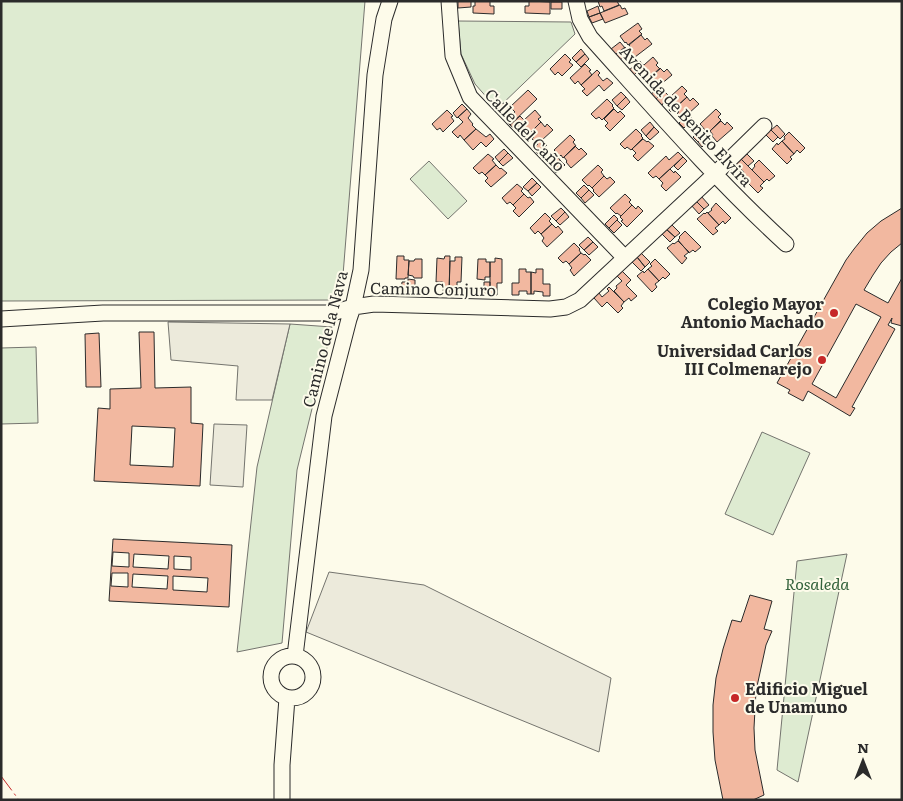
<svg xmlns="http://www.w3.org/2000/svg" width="903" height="801" viewBox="0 0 903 801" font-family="Literata,serif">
<rect width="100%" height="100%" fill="#fdfbea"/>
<path fill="#deebd1" stroke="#74746e" d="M1,1H365L341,300L1,301Z
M458,21L571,22L575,34L497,109L475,84L461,54Z
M429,161L467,201L448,219L410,179Z
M290,324L332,327L297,470L282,643L237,652L257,467Z
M36,347L38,423L1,424V348Z
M762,432L810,453L773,535L725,514Z
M847,554L798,782L777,770L797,561Z"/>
<path fill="#eceadb" stroke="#74746e" d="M168,322L290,324L272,400H236L238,366L171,360Z
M214,424L247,425L243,487L210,485Z
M329,572L424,585L611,678L599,752L306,632Z"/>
<path fill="#f2b8a0" stroke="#2b2b2b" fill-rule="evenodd" d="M458,1H471V7L458,8Z
M475,1H490V6H494V14L473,13V6H475Z
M529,1L550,2V14L525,13V6H529Z
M598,1H617L619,5L604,11L602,6L600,7Z
M551,2H562V9H551Z
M620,5L622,9L625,8L628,14L605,23L600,13Z
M598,6L600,13L589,17L587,11Z
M600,13L603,19L592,23L589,17Z
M638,23L642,29L639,31L642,34L628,45L626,42L625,43L620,36Z
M641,35L645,40L647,38L652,44L635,57L630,51L632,49L629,45Z
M620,42L625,48L615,55L611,49Z
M625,47L629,53L620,60L615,55Z
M581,49L585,54L576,62L572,58Z
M565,54L571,60L569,62L573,65L562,76L558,72L555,75L550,69Z
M585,54L589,59L581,67L576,62Z
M653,57L658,63L656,65L660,69L648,79L645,76L643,77L638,71L634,75L629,70L640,61L644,65Z
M585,64L591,70L589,71L592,75L581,85L578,81L575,84L570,78Z
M660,68L664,72L667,69L672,75L660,85L665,90L656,99L651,94L655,91L649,85L650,84L647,80Z
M597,70L600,73L598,75L603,81L607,78L613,83L604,91L599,85L587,96L582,91L585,89L581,85Z
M682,86L687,91L684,94L687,97L671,112L669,110L671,107L665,101L662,105L656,99L664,91L670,97Z
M528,90L537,99L510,125L506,120L515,112L510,107Z
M621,92L626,97L617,106L612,100Z
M626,97L630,102L622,110L617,106Z
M687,97L690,101L693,98L699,104L688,114L693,119L684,128L679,123L683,119L677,113L679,112L675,108Z
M607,99L613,105L612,106L614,108L602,120L599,117L596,119L591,114Z
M503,103L509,109L503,114L498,108Z
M462,104L467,109L457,118L453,113Z
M467,109L471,114L468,118L473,124L472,125L476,129L464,140L460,135L458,138L452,132L463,122L458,117Z
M614,109L618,113L620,111L625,116L610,131L605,126L608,123L604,119Z
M716,109L721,114L718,117L721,120L709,132L706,129L705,130L700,124Z
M447,110L453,116L451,117L454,121L443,132L440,128L437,130L432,124Z
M535,110L541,117L538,119L541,122L530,133L526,130L525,131L520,125L515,129L510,125L520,116L524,120Z
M721,121L725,125L727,122L733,128L717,142L712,136L713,135L710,131Z
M541,122L545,127L547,124L553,130L542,140L547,145L538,154L533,148L538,144L532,139L534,137L530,133Z
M650,122L654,127L646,136L641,130Z
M777,125L785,134L780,139L771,130Z
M654,127L659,132L650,140L646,136Z
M476,129L486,137L490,134L494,139L486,147L481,142L473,150L464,140Z
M636,129L642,135L641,136L643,138L631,150L627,147L625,149L620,144Z
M701,129L706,134L698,142L693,137Z
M771,130L778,137L773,142L766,135Z
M789,132L805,148L800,153L797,150L794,154L782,141L785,139L784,137Z
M707,134L711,138L702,147L698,142Z
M570,135L575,140L573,142L576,146L563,158L561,155L560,156L554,150Z
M643,139L647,142L648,141L654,146L638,161L633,156L636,153L632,149Z
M782,141L794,154L790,157L792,159L787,164L772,149L777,143L778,145Z
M575,146L579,150L581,148L587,154L571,168L566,162L567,161L564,157Z
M504,149L508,153L499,162L495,157Z
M678,152L683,157L659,179L656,176L653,178L648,173L666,156L669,160Z
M508,153L513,158L503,166L499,162Z
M488,154L494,159L492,160L496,165L485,175L482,172L479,174L473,168Z
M747,154L754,161L748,166L741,159Z
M556,155L560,160L552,168L547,163Z
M683,157L687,161L678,170L674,166Z
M741,159L764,182L760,186L763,188L758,193L741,176L744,172L736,164Z
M560,160L565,165L556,173L552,168Z
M759,160L775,176L769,181L767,179L764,182L752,170L755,166L754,165Z
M496,165L500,169L501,168L507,173L491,187L485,181L488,178L485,175Z
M598,165L603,170L601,172L604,176L592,188L589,185L588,186L582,180Z
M670,169L674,173L675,171L681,177L666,191L661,186L663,183L659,179Z
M604,176L607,179L610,177L615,182L599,197L593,191L594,190L592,188Z
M532,178L537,183L528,191L523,187Z
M537,183L541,187L532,196L528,191Z
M517,184L523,189L521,191L524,194L513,205L510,202L507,204L502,198Z
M584,185L589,190L581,198L576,193Z
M589,190L594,195L585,203L581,198Z
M524,194L528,198L530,197L534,202L519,217L513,211L516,208L513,205Z
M625,194L631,200L629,202L632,205L621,216L617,213L616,214L610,208Z
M701,196L709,205L704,209L696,201Z
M696,201L704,209L699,214L691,205Z
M716,203L731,218L725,224L723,221L719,225L708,213L712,210L711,209Z
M632,205L636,209L638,206L643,211L627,227L621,221L623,220L620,217Z
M561,208L565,212L556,221L551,216Z
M902,208V243L891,252L881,263L873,275L864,290L888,303L902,278V326L891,323L892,318L888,325L895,329L852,407L855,408L850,416L808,391L803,401L788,393L790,390L777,383L846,260L854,249L867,233L881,221ZM856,304L881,317L836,398L812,384Z
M565,212L569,217L560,225L556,221Z
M707,212L719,225L715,228L718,231L713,235L697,219L704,213L705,214Z
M545,213L551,219L549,221L552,224L541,234L538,231L535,234L530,228Z
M614,215L618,219L609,228L605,224Z
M617,220L622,225L614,233L609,228Z
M552,224L556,228L558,226L563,232L547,247L542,241L544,238L541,234Z
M671,224L680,233L675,237L666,229Z
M666,229L675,237L670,242L662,234Z
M685,231L701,247L695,252L693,250L689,253L678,240L680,238L679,237Z
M588,237L593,242L584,250L579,245Z
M678,241L689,252L684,256L687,258L682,264L667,248L673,243L674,244Z
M593,242L598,247L589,255L584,250Z
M574,243L580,249L579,250L581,253L569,264L566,261L563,263L558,258Z
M581,253L584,255L585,254L591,260L574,276L570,270L572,268L569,264Z
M641,253L650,262L645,267L637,257Z
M397,256H404V260H409L408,278H405V279H396Z
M445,256H450L449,293H443V282H436L437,258L444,259Z
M455,257H462L461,282H457V293H449L450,261H455Z
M637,257L645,267L641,271L632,262Z
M495,258L502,259V283H497V295L490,294V262H495Z
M415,259H422V278H414L413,276L408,275L409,261H414Z
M478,259H486V262H490V277H485V280L477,279Z
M655,259L670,274L665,279L663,277L659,281L648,269L652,266L650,264Z
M519,269H526V272H531V294H527V291H519V295H512V283H519Z
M536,269H543V284H550V296H543V292L534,291V294H531V272L536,273Z
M648,269L659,281L655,284L657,287L652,292L637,276L643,271L644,273Z
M622,271L631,280L626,285L637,296L631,301L629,298L624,302L614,291L617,288L616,286L622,281L617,276Z
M408,279L415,280V292H408Z
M402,282H409L408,292H401Z
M484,282H490V294H484Z
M609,287L624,302L621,306L623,308L618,313L607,302L602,307L594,298L599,293L602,297L609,291L607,289Z
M139,332H154L155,388L191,387V423L203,424L200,486L94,481L98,408L110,409V389L141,388ZM132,426L175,428L173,467L130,465Z
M99,333L101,387H86L85,334Z
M113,539L232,545L229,607L109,601ZM113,552L129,553V567L112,566ZM134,554L169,556L168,569L133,567ZM174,556L191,557V570L174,569ZM112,573H128V587L111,586ZM133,574L168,576L167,589L132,587ZM173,576L208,578L207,592L173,590Z
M750,595L772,601L764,629L772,631L766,645L756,691L754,728L755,750L764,795L753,800H723L715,760L713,732V705L716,678L723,649L732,620L741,622Z"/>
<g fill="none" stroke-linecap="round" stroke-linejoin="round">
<g stroke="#2b2b2b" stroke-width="17">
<path id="minor" d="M449,1L453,56L470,97L625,258
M576,1L580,19L590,37C654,108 716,180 786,244
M1,319L103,313H332L353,307L374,304L550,309L566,307L580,300L715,174L764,126
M271 677a21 21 0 1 1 42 0a21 21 0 1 1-42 0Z
M295,656L324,416L349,319L353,307L361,270L375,75L384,19L390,1
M282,800V765L287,698"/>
</g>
<use href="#minor" stroke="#fdfbea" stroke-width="15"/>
<path stroke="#c62828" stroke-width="1" stroke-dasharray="18 4 2.5 4" stroke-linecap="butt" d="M1,776L19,800"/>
</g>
<g fill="#c62828" stroke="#fdfbea" stroke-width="2">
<circle cx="834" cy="313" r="5"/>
<circle cx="822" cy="360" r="5"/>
<circle cx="735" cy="698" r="5"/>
</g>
<g text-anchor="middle" stroke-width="4" stroke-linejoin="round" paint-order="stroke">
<g font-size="16" fill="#2b2b2b" stroke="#fdfbea">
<text transform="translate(686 116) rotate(47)" y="6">Avenida de Benito Elvira</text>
<text transform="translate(525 130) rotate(46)" y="6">Calle del Caño</text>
<text transform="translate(433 289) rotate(1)" y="6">Camino Conjuro</text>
<text transform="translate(325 339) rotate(-76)" y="6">Camino de la Nava</text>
</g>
<g font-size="16" font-weight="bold" fill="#2b2b2b" stroke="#fdfbea" text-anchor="end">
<text x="824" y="310">Colegio Mayor<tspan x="824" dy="18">Antonio Machado</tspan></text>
<text x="812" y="357">Universidad Carlos<tspan x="812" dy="18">III Colmenarejo</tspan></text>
<text x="745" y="695" text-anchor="start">Edificio Miguel<tspan x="745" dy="18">de Unamuno</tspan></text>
</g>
<g font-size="16" font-style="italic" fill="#34623c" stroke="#fdfbea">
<text x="817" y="590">Rosaleda</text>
</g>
</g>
<rect width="903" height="801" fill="none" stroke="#2b2b2b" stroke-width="5"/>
<g transform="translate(863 761)" stroke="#fdfbea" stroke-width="4" paint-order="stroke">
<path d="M0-4L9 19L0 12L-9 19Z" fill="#2b2b2b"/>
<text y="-8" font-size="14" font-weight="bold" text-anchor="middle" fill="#2b2b2b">N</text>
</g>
</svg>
